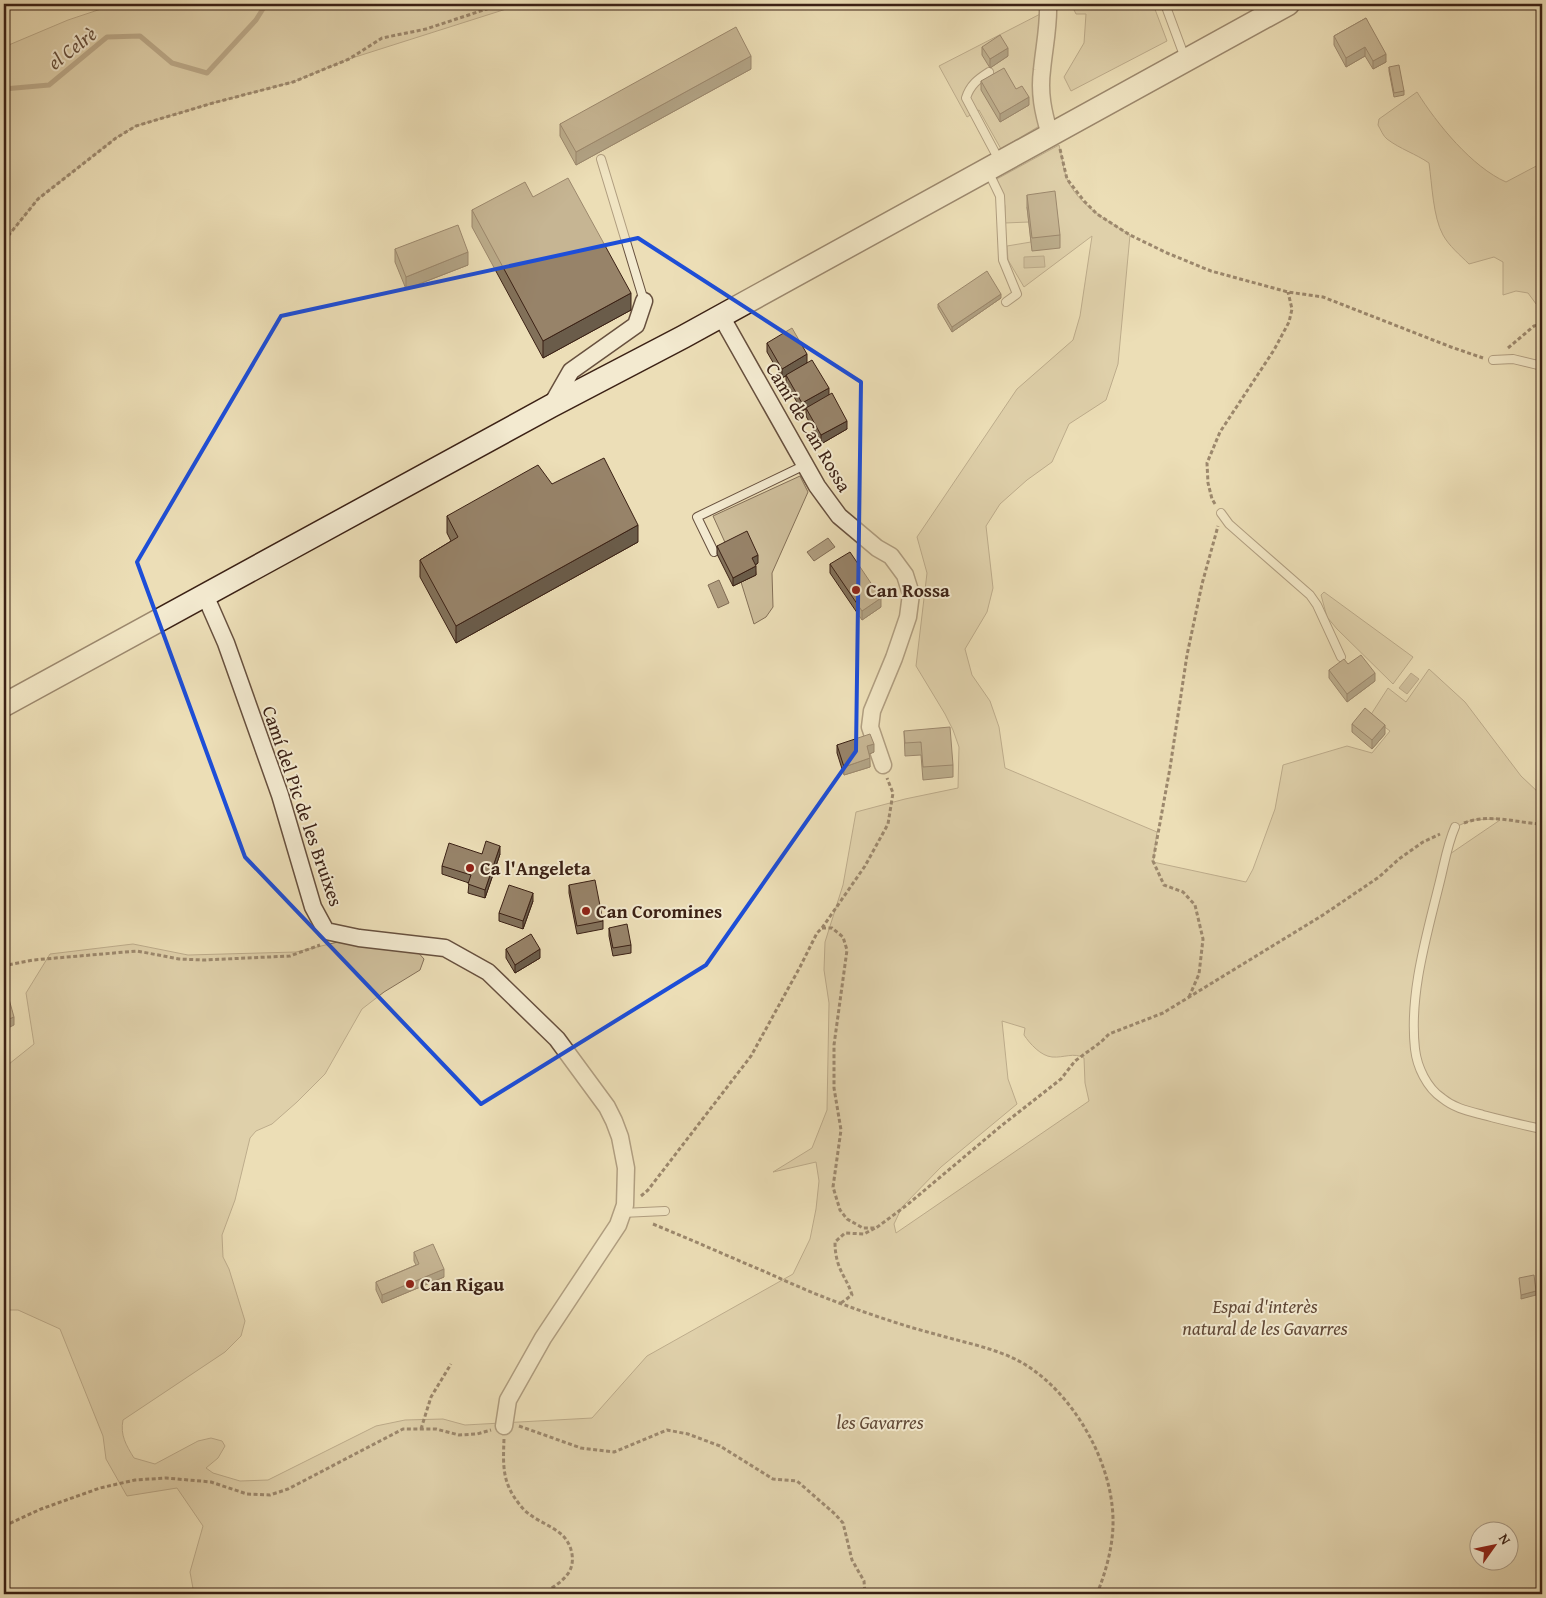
<svg xmlns="http://www.w3.org/2000/svg" width="1546" height="1598" viewBox="0 0 1546 1598" font-family="'Gentium Book Plus',serif">
<rect width="100%" height="100%" fill="#ecdeb7"/>
<filter id="stains"><feTurbulence type="fractalNoise" baseFrequency=".004" numOctaves="4"/><feColorMatrix values="0 0 0 0 .2 0 0 0 0 .09 0 0 0 0 .02 0 0 0 .5 -.17"/></filter>
<radialGradient id="worn" r=".72"><stop offset=".6" stop-color="#630" stop-opacity="0"/><stop offset="1" stop-color="#630" stop-opacity=".3"/></radialGradient>
<path fill="#cebe9b" stroke="#847058" fill-rule="evenodd" d="M116,4H522L349,59L293,82L213,103L136,126L116,138L38,199L4,241V47L68,20Z
M1071,4H1153L1167,41L1071,91L1064,77L1084,43L1086,14H1076Z
M1048,10L1046,122L1001,149L979,110L967,117L939,66Z
M1417,92C1437,124 1472,167 1506,182L1542,163V312L1528,293L1516,291L1503,295V262L1494,257L1469,264C1460,255 1449,246 1443,235C1433,217 1432,184 1429,163C1416,154 1400,149 1387,139C1383,136 1381,130 1378,125L1379,119Z
M1059,145C1062,156 1063,169 1067,179C1078,205 1108,221 1130,235L1118,364L1106,400L1069,424L1052,462L1027,480L1000,504L986,526L993,588L987,612L965,649L972,675L990,701L999,727L1005,768L1157,832L1153,862L1246,882L1253,869L1275,809L1283,765L1347,746L1372,753L1390,731L1370,716L1388,688L1406,702L1429,669L1465,702L1521,776L1539,793L1542,791V1594H194L190,1572L203,1526L177,1488L127,1496L106,1459L103,1436L60,1329L18,1310H4V1068L34,1044L26,993L50,954L133,944L188,955L296,952L342,941L415,949L424,959L420,970L384,992L362,1009L325,1074L297,1102L272,1124L256,1131L250,1138L235,1200L222,1235L223,1257L229,1269L245,1321L241,1336L225,1352L123,1420C120,1435 126,1445 134,1458L155,1464L198,1441L211,1438L222,1441L225,1446L218,1458L206,1468L213,1473L240,1481L268,1480L376,1426L405,1420L443,1419L465,1425L592,1418L647,1356L793,1274L810,1239L816,1209L819,1181L816,1162L773,1172L812,1148L827,1110L829,1003L824,970L825,942L843,885L856,812L905,799L958,788L959,747L953,730L945,714L916,666L927,573L917,537L1017,389L1073,340L1080,316L1092,236L1024,287L1008,260L1007,246L1031,242L1027,207L1029,222L1005,223V206L997,179ZM1496,819L1500,820L1447,856L1455,827L1472,820ZM1002,1021L1025,1028L1024,1035C1030,1044 1041,1056 1052,1057C1064,1058 1074,1052 1084,1058L1085,1083L1089,1101L896,1233L894,1224L902,1207L941,1167L1017,1104L1008,1079ZM1478,1530H1508V1560H1478Z
M800,476L808,492L772,573L773,607L766,617L754,624L741,582L755,575L752,567L758,563L728,549L713,516Z
M1324,592L1413,657L1393,684L1337,629L1327,617L1321,595Z"/>
<path fill="#b09e80" stroke="#816c55" d="M1044,256L1045,267L1024,268V257Z
M828,538L835,547L814,561L807,552Z
M719,580L729,603L718,608L708,585Z
M1411,673L1419,679L1407,694L1399,688Z"/>
<g fill="none" stroke-linecap="round" stroke-linejoin="round">
<path stroke="#816c55" stroke-width="5" d="M4,89L49,85L107,37L140,36L172,63L207,73L256,20L266,4"/>
<g stroke="#67503e" stroke-width="10">
<path id="lane" d="M1165,4L1185,58
M989,72C978,79 970,85 966,98L999,160
M601,159L644,301
M988,171L1000,196L1003,260L1017,294L1006,302
M1493,360L1513,359L1542,366
M1221,513L1229,524L1246,539L1310,595L1317,605L1341,657
M714,552L697,517L805,465
M1455,827C1447,845 1444,866 1439,885C1426,938 1409,995 1415,1049C1417,1067 1427,1088 1442,1098C1454,1108 1468,1111 1483,1115C1503,1120 1522,1125 1542,1129
M622,1213L665,1211"/>
</g>
<g stroke="#67503e" stroke-width="19">
<path id="street" d="M1048,4C1049,26 1044,48 1042,70C1039,93 1043,112 1050,135
M721,316L817,486L839,516L877,548L891,556L905,575L911,594L908,617L894,658L872,711L870,727L883,765
M551,406L571,371L636,325L644,301
M205,595L226,643L280,795L313,907L326,931L359,938L445,948L488,972L557,1039L607,1107L614,1121L620,1137L626,1168L625,1205L618,1225L543,1338L508,1400L504,1426"/>
</g>
<g stroke="#3b2115" stroke-width="25">
<path id="secondary" d="M4,705L551,406L683,337L1288,4"/>
</g>
<path stroke="#3b2115" stroke-width="3" stroke-dasharray="4 2.5" stroke-linecap="butt" d="M1060,149L1067,179L1084,201L1097,214L1130,235L1167,253L1211,271L1288,292L1323,297L1451,347L1483,358
M4,241L38,199L116,138L136,126L213,103L293,82L349,59L382,38L426,29L502,4
M1508,348L1534,326L1542,324
M1215,504L1212,499L1208,483L1207,463L1220,432L1274,350L1289,322L1292,309L1288,292
M1464,823C1489,813 1517,823 1542,824
M822,928H832L843,937L847,950L834,1045V1088L841,1130L833,1187L840,1210L847,1219L863,1228H876L907,1205L1001,1126L1061,1079L1075,1061L1101,1042L1109,1034L1163,1013L1323,915L1379,877L1399,859L1423,842L1440,834
M4,969L8,965L33,960L137,951L179,959L204,960L290,956L320,945
M1189,997L1199,974L1203,939L1195,905L1183,892L1164,885L1153,861L1170,768L1187,655L1202,584L1218,526
M641,1196L648,1190L751,1056L800,967L817,933L822,928L865,866L888,824L893,793L887,778
M653,1224C692,1240 730,1257 768,1273C792,1284 817,1295 842,1304C872,1315 904,1326 935,1334C962,1342 990,1347 1015,1359C1066,1384 1106,1450 1112,1505C1116,1536 1108,1566 1097,1594
M841,1303L852,1295C848,1282 843,1277 839,1266C836,1258 835,1250 835,1242L845,1233L864,1234L875,1228
M519,1426L581,1448L614,1452L667,1430L688,1434L720,1446L773,1479L797,1481L835,1514L843,1523L852,1560L864,1581L865,1594
M421,1429L431,1397L451,1364
M504,1439C503,1466 502,1483 520,1505C530,1519 548,1523 561,1534C572,1543 577,1563 567,1575C561,1583 551,1588 543,1594
M4,1526L41,1509L100,1488L135,1480L166,1478L211,1482L247,1494L270,1495L288,1489L403,1429H436L459,1435L477,1434L491,1430"/>
<use href="#lane" stroke="#f3ead0" stroke-width="8"/>
<use href="#street" stroke="#f3ead0" stroke-width="16"/>
<use href="#secondary" stroke="#f3ead0" stroke-width="22"/>
</g>
<path fill="#82715a" stroke="#3b2115" d="M1366,18L1386,62L1373,69L1365,56L1346,67L1334,45V36Z
M982,47L1008,56L990,68L982,55Z
M1389,67L1404,91V95L1394,97L1389,71Z
M751,69L576,165L560,136V124Z
M981,81L1029,105L1000,122L981,90Z
M1027,195L1060,235V248L1032,251L1027,207Z
M533,197L631,310L543,358L472,227V210Z
M395,249L468,265L406,289L395,262Z
M1001,298L952,332L938,308V304Z
M1542,326V341L1539,339V330Z
M767,343L807,363L829,395L847,429L821,444L806,416V409L802,411L786,383V376L782,378L767,352Z
M552,484L638,542L456,643L420,577V560L451,541L447,533V516Z
M717,546L758,563L755,565L756,575L733,586L717,554Z
M830,564L881,607L862,620L830,573Z
M1348,664L1375,681L1347,702L1329,678V670Z
M1352,724L1385,734L1372,749L1352,732Z
M904,731L953,765V777L923,780L921,755L905,756Z
M837,745L874,752L869,754L870,767L844,775L837,753Z
M482,854H500L485,898L468,893L469,883L442,874V866Z
M569,885L603,921V929L577,934L569,893Z
M533,901L523,929L499,921V913Z
M609,928L631,945V953L613,956L609,936Z
M506,949L540,958L515,973L506,958Z
M414,1252L444,1277L382,1303L376,1290V1282L416,1265L414,1261Z"/>
<path fill="#6a5c4a" stroke="#3b2115" d="M1365,47V56L1346,67V58Z
M1008,48V56L990,68V59Z
M1386,54V62L1373,69V61Z
M751,56V69L576,165V152Z
M1029,97V105L1000,122V114Z
M468,252V265L406,289V277Z
M631,293V310L543,358V341Z
M1001,294V298L952,332V327Z
M807,354V363L782,378V369Z
M829,388V396L802,411V403Z
M847,421V429L821,444V435Z
M638,525V542L456,643V626Z
M758,555V563L752,567V558Z
M756,566V575L733,586V578Z
M881,598V607L862,620V611Z
M1375,673V681L1347,702V694Z
M1385,725V734L1372,749V740Z
M874,744V752L867,755V746Z
M870,758V767L844,775V767Z
M500,846V854L485,898V890Z
M533,893V901L523,929V921Z
M540,949V958L515,973V965Z
M14,1017V1025L4,1030V1021Z
M444,1269V1277L382,1303V1295Z
M1536,1291V1295L1521,1299V1295Z"/>
<path fill="#978369" stroke="#3b2115" d="M1366,18L1386,54L1373,61L1365,47L1346,58L1334,36Z
M736,27L751,56L576,152L560,124Z
M1000,35L1008,48L990,59L982,47Z
M1399,65L1404,91L1394,93L1389,67Z
M1004,68L1016,89L1022,86L1029,97L1000,114L981,81Z
M568,178L631,293L543,341L472,210L525,182L533,197Z
M1055,191L1060,235L1032,238L1027,195Z
M458,225L468,252L406,277L395,249Z
M987,271L1001,294L952,327L938,304Z
M1542,326V333L1539,330Z
M792,328L807,354L782,369L767,343Z
M812,360L829,388L802,403L786,375Z
M832,393L847,421L821,435L806,408Z
M604,458L638,525L456,626L420,560L458,537L447,516L538,465L552,484Z
M747,531L758,555L752,558L756,566L733,578L717,546Z
M850,552L881,598L862,611L830,564Z
M1361,655L1375,673L1347,694L1329,670L1344,659L1348,664Z
M1365,708L1385,725L1372,740L1352,724Z
M950,727L953,765L923,767L921,742L905,743L904,731Z
M870,734L874,744L867,746L870,758L844,767L837,745Z
M486,841L500,846L485,890L468,884L471,875L442,866L449,843L482,854Z
M595,880L603,921L577,926L569,885Z
M509,885L533,893L523,921L499,913Z
M627,924L631,945L613,948L609,928Z
M531,934L540,949L515,965L506,949Z
M7,992L14,1017L4,1021V993Z
M433,1244L444,1269L382,1295L376,1282L419,1264L414,1252Z
M1534,1275L1536,1291L1521,1295L1519,1278Z"/>
<path d="M0 0H1546V1598H0ZM638,238L861,382L856,751L706,965L481,1104L245,857L137,562L281,316Z" fill="#ecdeb7" fill-opacity=".55" fill-rule="evenodd"/>
<path fill="none" stroke="#1d4ed8" stroke-width="4" stroke-linejoin="round" d="M638,238L861,382L856,751L706,965L481,1104L245,857L137,562L281,316Z"/>
<g fill="#8f2418" stroke="#f3ead0" stroke-width="2">
<circle cx="856" cy="590" r="5"/>
<circle cx="470" cy="868" r="5"/>
<circle cx="586" cy="911" r="5"/>
<circle cx="410" cy="1284" r="5"/>
</g>
<g text-anchor="middle" stroke-width="4" stroke-linejoin="round" paint-order="stroke">
<g font-size="19" fill="#3b2115" stroke="#f3ead0">
<text transform="translate(809 427) rotate(59)" y="7">Camí de Can Rossa</text>
<text transform="translate(303 806) rotate(71)" y="7">Camí del Pic de les Bruixes</text>
</g>
<g font-size="19" font-weight="bold" fill="#3b2115" stroke="#f3ead0" text-anchor="start">
<text x="866" y="597">Can Rossa</text>
<text x="480" y="875">Ca l'Angeleta</text>
<text x="596" y="918">Can Coromines</text>
<text x="420" y="1291">Can Rigau</text>
</g>
<g font-size="19" font-style="italic" fill="#604836" stroke="#f3ead0">
<text x="1265" y="1313">Espai d'interès<tspan x="1265" dy="22">natural de les Gavarres</tspan></text>
<text x="880" y="1429">les Gavarres</text>
</g>
<g font-size="20" font-style="italic" fill="#644d3a" stroke="#f3ead0">
<text transform="translate(72 48) rotate(-38)" y="7">el Celrè</text>
</g>
</g>
<rect width="1546" height="1598" fill="none" stroke="#ecdeb7" stroke-width="20"/>
<rect x="5" y="5" width="1536" height="1588" fill="none" stroke="#3b2115" stroke-width="2.5"/>
<rect x="10" y="10" width="1526" height="1578" fill="none" stroke="#3b2115"/>
<g transform="translate(1494 1546) rotate(57)"><circle r="24" fill="#f3ead0" stroke="#a99a85"/>
<path d="M0-4L9 19L0 12L-9 19Z" fill="#8f2418"/>
<text y="-8" font-size="14" font-weight="bold" text-anchor="middle" fill="#3b2115">N</text>
</g>
<rect width="100%" height="100%" filter="url(#stains)"/>
<rect width="100%" height="100%" fill="url(#worn)"/>
</svg>
